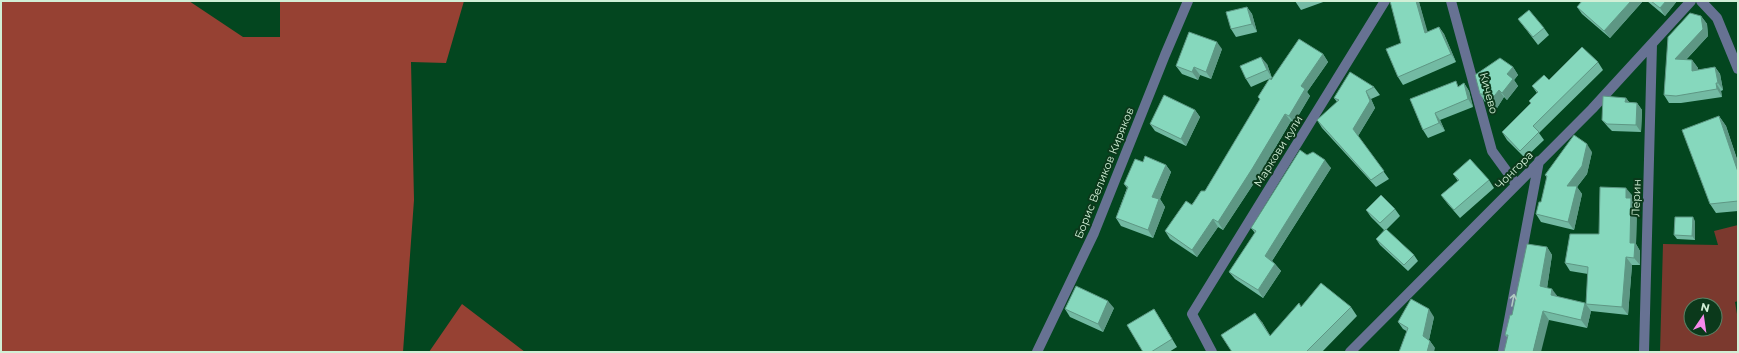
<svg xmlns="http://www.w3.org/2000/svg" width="1739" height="353" viewBox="0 0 1739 353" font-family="Montserrat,sans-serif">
<rect width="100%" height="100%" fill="#03461f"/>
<path fill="#7b392e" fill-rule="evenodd" d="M1738,225V301L1735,302L1738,320V352H1660L1663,244L1718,245L1714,231ZM1691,305H1715V329H1691Z"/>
<path fill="#964133" d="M1,1H189L243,37H280V1H464L446,63L411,62L414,200L403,352H1Z
M462,304L525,352H429Z"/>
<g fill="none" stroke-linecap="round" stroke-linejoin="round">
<path stroke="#677293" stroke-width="10" d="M1451,1L1492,151L1516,184
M1701,1L1717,18L1738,69
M1037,352L1094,233L1165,55L1188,1
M1212,352L1192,314L1385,1
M1350,352L1592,109L1691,1
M1503,352L1539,161
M1644,352L1652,44"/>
</g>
<path fill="#73baa3" d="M1295,1H1326L1301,10Z
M1582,1H1643L1610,38L1582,14L1577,7Z
M1647,1H1677L1665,16Z
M1419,2L1427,32L1439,27L1444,34L1456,62L1403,85L1398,77L1401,43Z
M1247,7L1252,14L1257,32L1236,37L1231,29Z
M1701,16L1707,24L1708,36L1686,60H1692L1698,68L1697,70L1715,67L1720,74L1723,90L1721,91L1722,97L1681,103H1669L1664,95Z
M1518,19L1544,28L1549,35L1538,45Z
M1222,49L1211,79L1200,75L1198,80L1182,74L1176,66Z
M1323,54L1328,62L1307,92L1310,96L1294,123L1291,121L1258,177L1223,230L1218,227L1197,257L1170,239L1165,231L1205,191L1260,100L1258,97L1269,79L1251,87L1246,79L1267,64L1272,78L1271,79V80Z
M1598,62L1603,70L1539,133L1544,140L1525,158L1507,140L1502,132L1531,104L1529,101L1537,93L1532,86Z
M1513,67L1518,75L1514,80L1518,86L1507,100L1504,97L1497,108L1487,101L1485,102L1480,94Z
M1464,83L1469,91L1473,107L1440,120L1445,131L1428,138L1423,130L1410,99L1459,86Z
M1374,87L1380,95L1371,99L1375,108L1358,136L1389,179L1376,187L1322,128L1317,120L1337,102L1334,98Z
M1626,98L1629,102L1637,103L1642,110L1641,132L1612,131L1608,127L1602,120Z
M1195,110L1200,117L1186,146L1155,131L1150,124Z
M1719,116L1726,126L1738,162V211L1716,213L1710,204Z
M1592,152L1587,174L1577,187L1582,194L1574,230L1541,222L1536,214L1541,202L1547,178L1545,175Z
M1307,155L1331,168L1272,261L1275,264L1281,271L1263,298L1235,279L1229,272L1255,233L1251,228Z
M1143,162L1166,165L1171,172L1160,199L1165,207L1153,238L1121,226L1116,218L1127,188L1124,184Z
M1453,174L1489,180L1494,188L1460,218L1447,203L1441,195L1458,181Z
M1632,195V198L1637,205L1636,244L1640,251V265H1632L1628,315L1591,311L1587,328L1549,320L1507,337L1505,335L1512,315L1547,247L1552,255L1547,288L1558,297L1586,304L1588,274L1570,271L1565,263L1599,234Z
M1395,209L1400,216L1386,230L1414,255L1418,261L1408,271L1380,245L1376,239L1384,230L1371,217L1366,210Z
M1695,221V240L1677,239L1674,235Z
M1302,307H1351L1357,316L1322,352H1232L1262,322L1270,336Z
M1114,308L1103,332L1070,317L1065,309Z
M1154,309L1159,317L1177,347L1169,352H1143Z
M1434,317L1429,340L1435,348L1403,329L1398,322Z"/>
<path fill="#5e9784" d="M1416,1H1419V2L1430,40L1425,33Z
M1631,1H1643L1610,38L1604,31Z
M1666,1H1677L1665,16L1660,8Z
M1247,7L1252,14L1257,32L1252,24Z
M1701,16L1707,24L1708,36L1680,66L1675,59Z
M1439,27L1444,34L1456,62L1451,54Z
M1217,42L1222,49L1211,79L1206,72Z
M1323,54L1328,62L1307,92L1310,96L1294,123L1289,116L1301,86Z
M1261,57L1267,64L1272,78L1267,70Z
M1692,60L1698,68L1697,78L1692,71Z
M1194,67L1200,75L1198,80L1192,72Z
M1513,67L1518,75L1514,80L1518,86L1507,100L1502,93L1507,74Z
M1715,67L1720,74L1723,90L1718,83Z
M1464,83L1469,91L1473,107L1468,99Z
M1716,83L1721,91L1722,97L1717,89Z
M1499,90L1504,97L1497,108L1491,100Z
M1366,91L1371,99L1375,108L1358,136L1353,129Z
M1626,98L1631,105L1625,102Z
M1637,103L1642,110L1641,132L1636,125Z
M1195,110L1200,117L1186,146L1181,139Z
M1435,113L1440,120L1445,131L1439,123Z
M1285,114L1291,121L1258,177L1223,230L1218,222Z
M1719,116L1726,126L1738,162V172Z
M1587,144L1592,152L1587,174L1577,187L1582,194L1574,230L1568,222L1567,186Z
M1325,160L1331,168L1270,264L1265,256Z
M1166,165L1171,172L1160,199L1165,207L1153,238L1148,230L1152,197Z
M1626,188L1632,195V198L1637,205L1636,244L1640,251V265L1634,258L1630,243L1626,198Z
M1693,217L1695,221V240L1692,236Z
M1213,219L1218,227L1197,257L1192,250Z
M1547,247L1552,255L1546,295L1540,286Z
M1626,257L1632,265L1628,315L1622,307Z
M1275,264L1281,271L1263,298L1258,290Z
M1552,289L1558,297L1551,295Z
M1108,301L1114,308L1103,332L1098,324Z
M1585,303L1591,311L1587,328L1581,320Z
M1429,309L1434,317L1428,344L1423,336Z
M1543,311L1549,320L1541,352H1533Z
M1255,313L1262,322L1276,345L1270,336Z
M1430,341L1435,348L1434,352H1427Z"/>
<path fill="#86d8bd" stroke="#5e9784" d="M1390,1H1416L1425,33L1439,27L1451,54L1398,77L1386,49L1401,43Z
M1582,1H1631L1604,31L1577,7Z
M1651,1H1666L1660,8Z
M1247,7L1252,24L1231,29L1226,12Z
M1529,10L1544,28L1533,37L1518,19Z
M1690,13L1701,16L1703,29L1675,59L1692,60V71L1715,67L1718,83H1716L1717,89L1676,96L1664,95L1668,37Z
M1189,32L1217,42L1206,72L1194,67L1192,72L1176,66Z
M1299,39L1323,54L1301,86L1305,89L1289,116L1285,114L1252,169L1218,222L1213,219L1192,250L1165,231L1186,201L1192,205L1201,191H1205L1260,99L1258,97L1270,78L1271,80Z
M1582,47L1598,62L1533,126L1539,132L1520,151L1502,132L1531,103L1529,101L1538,92L1532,86L1544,75L1549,80Z
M1261,57L1267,70L1246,79L1240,66Z
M1500,58L1513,67L1507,74L1513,79L1502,93L1499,90L1491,100L1482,94H1480L1475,75Z
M1350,72L1374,87L1366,91L1370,101L1353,129L1384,171L1371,180L1317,120L1339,100L1334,98Z
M1456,81L1458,87L1464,83L1468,99L1435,113L1439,123L1423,130L1410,99Z
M1164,95L1195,110L1181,139L1150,124Z
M1603,96L1626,98L1625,102L1637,103L1636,125L1607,124L1602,120Z
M1719,116L1738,172V201L1710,204L1682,130Z
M1574,135L1587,144L1582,166L1567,186H1577L1568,222L1536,214L1539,202H1541L1547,176L1545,175Z
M1300,150L1307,155L1313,152L1325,160L1265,256L1275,264L1258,290L1229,272L1256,231L1251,228Z
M1145,156L1166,165L1152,197L1159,199L1148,230L1116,218L1128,187L1124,184L1135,159L1143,162Z
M1470,159L1489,180L1454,210L1441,195L1459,180L1453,174Z
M1600,187L1626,188V198H1631L1630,243H1635L1634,258L1626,257L1622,307L1586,304L1588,267L1565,263L1570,234H1599Z
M1381,195L1395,209L1380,223L1366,210Z
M1675,217H1693L1692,236L1674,235Z
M1386,229L1414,255L1404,265L1376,239Z
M1527,244L1547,247L1540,286L1552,289L1551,295L1585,303L1581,320L1543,311L1533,352H1504L1508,335H1505L1510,315H1512Z
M1321,283L1351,307L1306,352H1232L1221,335L1255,313L1270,336L1299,303L1301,307Z
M1076,286L1108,301L1098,324L1065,309Z
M1411,299L1429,309L1423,336L1430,341L1427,352H1399L1408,328L1398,322Z
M1154,309L1172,339L1151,352H1143L1127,325Z"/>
<defs><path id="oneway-shaft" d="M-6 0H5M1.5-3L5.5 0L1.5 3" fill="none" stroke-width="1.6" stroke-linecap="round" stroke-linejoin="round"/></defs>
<use stroke="#b1cac2" href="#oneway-shaft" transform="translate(1513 300) rotate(-79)"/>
<g text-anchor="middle" stroke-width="4" stroke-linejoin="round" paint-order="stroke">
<g font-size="11" fill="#d1efd6" stroke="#0b391b">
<text transform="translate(1489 93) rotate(75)" y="4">Кичево</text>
<text transform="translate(1278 151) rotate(-58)" y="4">Маркови кули</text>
<text transform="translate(1514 170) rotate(-45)" y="4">Чонгора</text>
<text transform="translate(1104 173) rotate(-68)" y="4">Борис Великов Киряков</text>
<text transform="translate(1636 198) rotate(-88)" y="4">Лерин</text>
</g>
</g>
<rect width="1739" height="353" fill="none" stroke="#d1efd6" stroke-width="4"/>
<g transform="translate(1703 317) rotate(13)"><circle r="19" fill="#0b391b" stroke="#5a8266"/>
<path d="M0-3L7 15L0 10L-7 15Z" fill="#f788ec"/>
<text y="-6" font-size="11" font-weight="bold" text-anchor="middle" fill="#d1efd6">N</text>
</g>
</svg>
